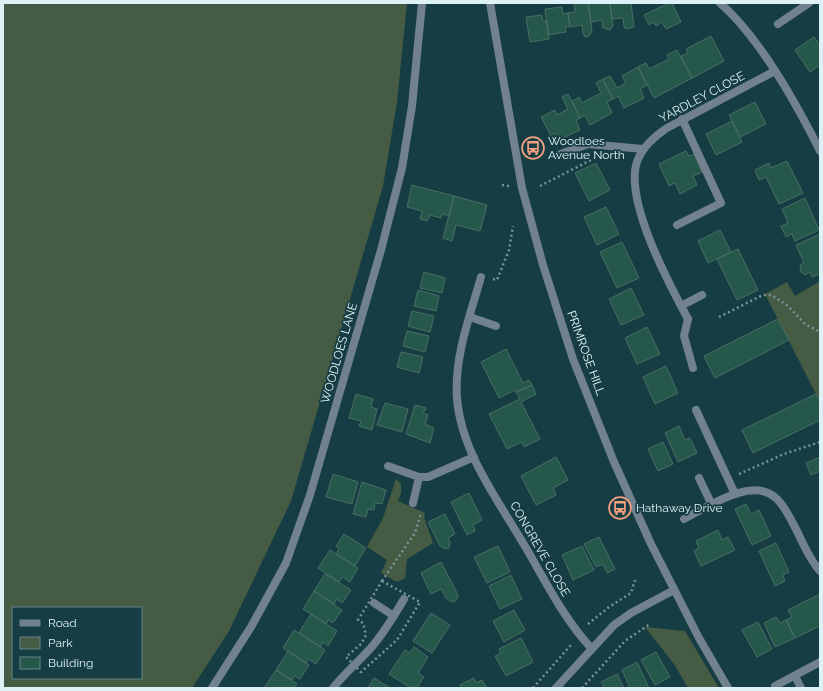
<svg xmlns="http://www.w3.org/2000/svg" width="823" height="691" viewBox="0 0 823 691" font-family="Raleway,sans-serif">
<rect width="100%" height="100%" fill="#163d43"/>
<path fill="#465b43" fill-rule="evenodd" d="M3,3H407L397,102L383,186L291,501L229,631L192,688H3ZM13,608H141V678H13Z
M820,281V402L765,294L787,282L795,296Z
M396,479L401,484V493L398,501L425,513L424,517L433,543L407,559L405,578L397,582L381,573L387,560L367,547L383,518Z
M645,627L685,631L719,688H688L674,664Z"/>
<path fill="#25574b" stroke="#496e63" d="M574,3H588L592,31L589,36L585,37L583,34L582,25L570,27L568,13L575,12Z
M588,3H610L613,26L610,30L603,28L602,20L591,22Z
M610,3H631L634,27L626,29L624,27L623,18L612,19Z
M669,3H672L681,22L666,29L662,22L656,26L654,22L649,25L644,15Z
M562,7L563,14L568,13L570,27H565L566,32L548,35L545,9Z
M542,15L543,21H547L549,39L530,42L526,17Z
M711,36L724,61L692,78L681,56L688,53L686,49Z
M814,37L820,45V65L810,72L795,50Z
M677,50L692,78L654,98L638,67L646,63L649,69L669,59L667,55Z
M638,67L647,85L640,89L644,98L624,108L618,96L613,99L603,79L610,76L617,88L626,83L622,76Z
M603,79L613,99L607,102L612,113L590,125L585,115L580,118L572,101L579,97L582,103L601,93L596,83Z
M568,94L580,118L576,120L580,130L559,140L555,133L551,136L541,117L555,110L557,115L568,109L562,97Z
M755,102L766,124L740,137L729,115Z
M732,121L742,142L716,155L706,134Z
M686,151L689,156L694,154L702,172L693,176L697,185L680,194L675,183L669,186L659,164Z
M787,161L803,193L779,204L766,177L759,180L755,170L769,163L771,168Z
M596,163L610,190L589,201L575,173Z
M412,185L454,196L449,216L442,214L441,218L430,215L427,221L420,219L422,211L407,207Z
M454,196L487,205L480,231L456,225L452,241L443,238Z
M805,198L819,230L795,241L792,234L786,237L781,226L788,223L782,209Z
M606,207L619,234L597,245L584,217Z
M720,230L731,252L708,263L698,241Z
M820,234V274L812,277L810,272L805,275L801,272L800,265L804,263L796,245Z
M622,242L639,278L617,288L600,252Z
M738,249L758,290L737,300L717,259Z
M424,272L445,278L442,293L420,288Z
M631,288L644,315L621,325L609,299Z
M418,290L439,296L436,311L414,306Z
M412,311L434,316L430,332L408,326Z
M778,319L789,340L715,378L704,356Z
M647,327L660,354L637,364L625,338Z
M407,331L429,336L425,352L403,346Z
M506,349L523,383L529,380L532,385L516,392L515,390L499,398L481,362Z
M401,352L423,357L419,373L397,367Z
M666,366L678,393L655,404L643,377Z
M532,385L536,394L521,402L540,439L524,447L522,442L507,449L489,414L520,399L516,392Z
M356,394L373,399L371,407L377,409L372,430L359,426L361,421L349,418Z
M816,394L820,402V420L753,453L742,430Z
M385,403L408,409L402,432L377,425Z
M415,405L426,408L423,413L428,415L425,424L434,428L430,443L406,434Z
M679,426L685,440L690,438L697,453L678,462L665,433Z
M663,442L673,464L658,471L648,449Z
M556,457L568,480L553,488L556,495L536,505L521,476Z
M820,457V471L811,475L806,463Z
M333,474L358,482L352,504L326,497Z
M362,482L386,490L382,504L375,503L374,510L368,509L366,517L353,514Z
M469,493L482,520L473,525L475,531L467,535L451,502Z
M746,504L751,514L759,510L771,536L752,545L735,509Z
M445,514L455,534L448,538L450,542L449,548L445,549L440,546L428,522Z
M718,530L722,540L728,537L735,550L701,566L694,551L699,548L696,541Z
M344,534L366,548L355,566L336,554L339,549L336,546Z
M599,537L615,569L607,573L603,564L596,567L584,544Z
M776,543L789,572L783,575L785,581L775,586L759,551Z
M498,546L510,572L487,583L474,557Z
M582,546L594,570L573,580L562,555Z
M330,550L358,568L350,582L342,577L339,582L318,568Z
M441,562L458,595L456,600L452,602L446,598L441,589L431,594L421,573Z
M325,574L351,590L342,603L337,599L334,604L314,591Z
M511,575L522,599L500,609L489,586Z
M314,591L342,610L333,623L328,620L326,624L303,609Z
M820,594V626L795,638L786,620L792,617L788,610Z
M514,610L525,630L504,642L493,621Z
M431,613L450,625L432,653L413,641Z
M311,614L337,631L328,646L323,642L320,647L299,633Z
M776,617L780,623L786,620L795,638L775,647L764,623Z
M758,622L772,649L757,657L742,630Z
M294,630L325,650L316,664L309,659L306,663L283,648Z
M521,638L533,662L506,676L495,656L501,653L499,649Z
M414,647L428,657L418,673L424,677L417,688H411L389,674L405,650L410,653Z
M288,651L309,665L300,679L294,676L292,680L276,670Z
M656,652L670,677L655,685L641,660Z
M637,662L649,688H630L622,670Z
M276,670L297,684L294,688H264Z
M617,674L624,688H604L601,682Z
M374,678L390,688H368Z
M474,678L476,683L482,680L487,688H461L460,685Z"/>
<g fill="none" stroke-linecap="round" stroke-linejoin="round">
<path stroke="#769499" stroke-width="2.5" stroke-dasharray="2 3" stroke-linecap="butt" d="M502,185L509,186
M540,186L595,158
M493,279L497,280L509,250L513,226
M719,317L763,295H771L788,306L805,324L820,332
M739,474L784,454L820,442
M382,581L420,602L397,640L361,672L346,657L361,644L366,635L363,623L358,620Z
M382,581L415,533L421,513
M588,624L609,607L631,593L635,580
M533,688L571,645
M582,688L625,641L650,624"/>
<path stroke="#72818e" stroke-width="8" d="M558,155L588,144L643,149
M677,225L721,203L682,119
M688,319L684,336L693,368
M696,410L735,494"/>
<path stroke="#72818e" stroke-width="8" d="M720,3C760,38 796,103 820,151
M778,24L809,3
M481,277C470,316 454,357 457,398C461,453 499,501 526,548C546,582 564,619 592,649
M681,306L702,295
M470,317L496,326
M688,319C669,284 622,197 638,159C644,145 655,136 667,128L775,71
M388,466L419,477H428L474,457
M699,478L712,505
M413,503L419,477
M684,519C708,507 753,475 777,499C786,508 791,520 797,531C803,544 810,560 820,571
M374,603L394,616
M795,676L801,688
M775,686L820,662
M212,688L251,627L286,563L310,495L381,250L402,168L412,106L422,3
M333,688C344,674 357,663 369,650C383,635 394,616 404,599
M556,688L614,625L631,613L674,590"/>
<path stroke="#72818e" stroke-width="8" d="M490,3L522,188L543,265L573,359L614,462L651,544L699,638L728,688"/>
</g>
<defs>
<g id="bus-ring" transform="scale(1.15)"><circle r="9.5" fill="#163d43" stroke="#f2a081" stroke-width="1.5"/><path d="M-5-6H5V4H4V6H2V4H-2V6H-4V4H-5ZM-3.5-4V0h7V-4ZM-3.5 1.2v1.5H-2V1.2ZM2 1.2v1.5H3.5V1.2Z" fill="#f2a081"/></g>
</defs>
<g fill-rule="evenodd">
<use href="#bus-ring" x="533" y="148"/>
<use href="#bus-ring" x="620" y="508"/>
</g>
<g text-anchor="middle" stroke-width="3.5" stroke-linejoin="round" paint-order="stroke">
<g font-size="12" fill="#ddf2f6" stroke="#163d43">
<text transform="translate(702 97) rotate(-28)" y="4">YARDLEY CLOSE</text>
<text transform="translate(339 353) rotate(-74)" y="4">WOODLOES LANE</text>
<text transform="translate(586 353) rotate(70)" y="4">PRIMROSE HILL</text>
<text transform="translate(540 549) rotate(60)" y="4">CONGREVE CLOSE</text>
</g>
<g font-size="12" fill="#ddf2f6" stroke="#163d43" text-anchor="start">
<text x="548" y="145">Woodloes<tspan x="548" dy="14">Avenue North</tspan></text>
<text x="636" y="512">Hathaway Drive</text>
</g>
</g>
<rect width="823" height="691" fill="none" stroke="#ddf2f6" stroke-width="8"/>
<rect x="12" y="607" width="130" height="72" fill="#163d43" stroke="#66858b"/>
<rect x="20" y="620" width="20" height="6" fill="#72818e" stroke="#66858b"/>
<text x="48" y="627" font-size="12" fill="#ddf2f6">Road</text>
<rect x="20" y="637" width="20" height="12" fill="#465b43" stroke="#66858b"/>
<text x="48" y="647" font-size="12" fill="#ddf2f6">Park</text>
<rect x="20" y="657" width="20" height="12" fill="#25574b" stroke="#66858b"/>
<text x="48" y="667" font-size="12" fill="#ddf2f6">Building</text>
</svg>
